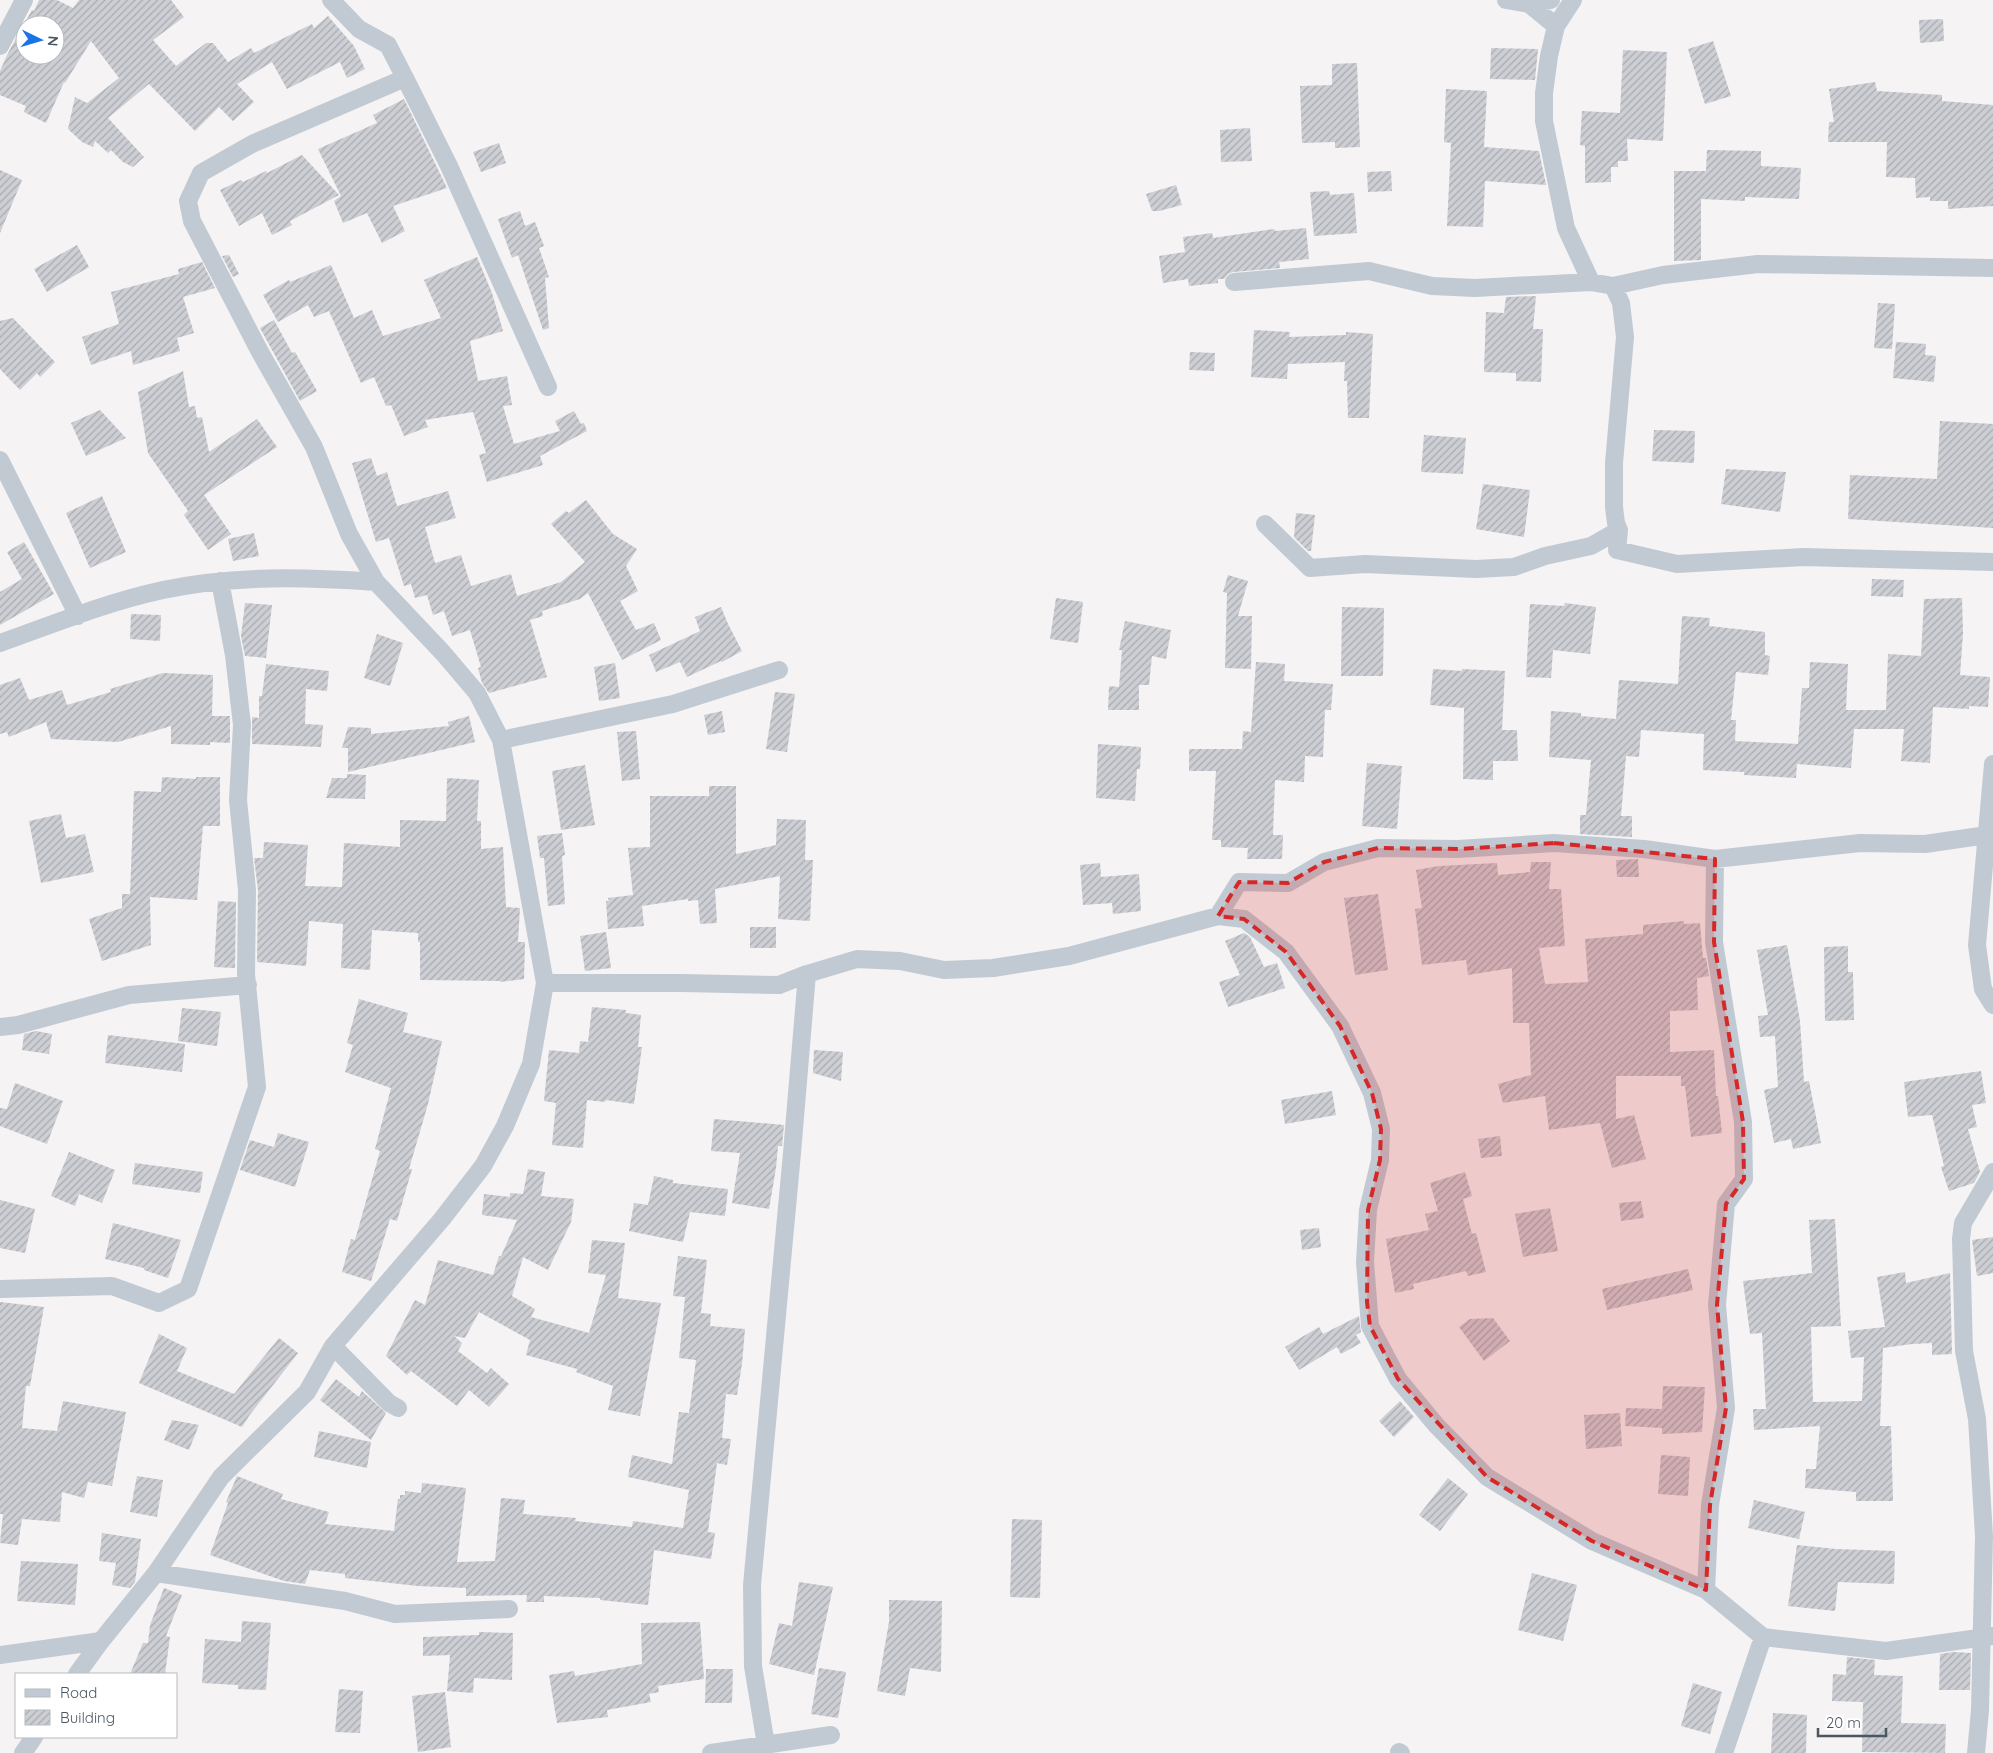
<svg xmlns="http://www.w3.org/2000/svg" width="1993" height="1753" viewBox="0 0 1993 1753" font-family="Quicksand,sans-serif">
<defs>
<pattern id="building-hatch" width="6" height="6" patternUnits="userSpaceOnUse" patternTransform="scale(1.25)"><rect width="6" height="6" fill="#cdcfd5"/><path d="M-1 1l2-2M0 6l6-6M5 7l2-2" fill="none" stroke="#a8abb0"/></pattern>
</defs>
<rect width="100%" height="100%" fill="#f5f3f3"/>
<path fill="url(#building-hatch)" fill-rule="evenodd" d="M39,0H57L73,8L79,0H171L184,17L153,40L176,66L206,43H213L228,62L251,48L254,53L312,24L314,28L328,16L354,46L365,69L347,78L340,62L287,89L272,62L237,84L254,102L233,121L219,107L195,131L149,84L108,118L144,157L133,167L123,162L111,150L108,153L95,141L93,147L82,142L68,129L75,97L87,103L119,78L91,41L65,83L64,82L46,123L24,112L26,106L0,95V71L8,53L32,10L34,11ZM25,25H55V55H25Z
M1943,19L1944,41L1920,43L1919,20Z
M1713,41L1731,96L1705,104L1688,49Z
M1491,48L1538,49L1535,80L1490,79Z
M1623,50L1667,52L1663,141L1627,139L1628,161H1618V167H1611V182L1585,183V146L1580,145L1582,111L1620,113Z
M1357,63L1360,147L1335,148V142L1302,143L1300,86L1332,85V64Z
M1875,82L1877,91L1942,95V101L1993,105V206L1948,209V201H1930V197L1916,198L1915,178L1886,177L1887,142H1828L1829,122H1834L1829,89Z
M1446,89L1487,91L1484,147L1539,151L1546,185L1485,181L1483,227L1447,226L1451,143L1444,142Z
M404,99L447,188L393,206L405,231L382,243L367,213L343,223L334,201L341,196L318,149L377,123L373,115Z
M1250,128L1252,161L1221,162L1220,130Z
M499,143L506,163L481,172L473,152Z
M1707,150L1761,151V166L1801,168L1799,199L1745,197V201L1701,199V260L1674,261V171H1706Z
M302,155L339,195L290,221L292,225L272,235L262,213L239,226L220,190L241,180L243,182L266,171L267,173Z
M0,170L22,180L0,233Z
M1391,171L1392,191L1368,192L1367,172Z
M1176,185L1182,205L1159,211H1152L1146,194Z
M1329,191L1330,195L1354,193L1357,233L1314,236L1310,192Z
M520,211L525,226L535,222L544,246L539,248L549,277L545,278L549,328L543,330L518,255L512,258L498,219Z
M1306,228L1309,259L1279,262L1280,268L1233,272L1228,274L1224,279H1218V283L1189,286L1188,279L1163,283L1159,256L1185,252L1183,237L1212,233L1213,238L1274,229L1275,231Z
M77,245L89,267L47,292L34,269Z
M229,255L239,274L233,277L222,256Z
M477,257L492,293L503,331L470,341L478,381L507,376L512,405L503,406L514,444L560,431L555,421L574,411L581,424L584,423L587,431L540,456L543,465L487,482L479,455L486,453L473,412L425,420L428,427L404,436L391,405L386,406L374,377L361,383L329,311L314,317L308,305L278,322L263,295L289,280L290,282L331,265L354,318L372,310L383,336L441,318L424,280Z
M202,262L215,288L183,297L194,333L177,338L180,351L133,365L131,351L91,365L82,337L119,324L111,292L179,274L178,269Z
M1536,296L1533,329H1543L1541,382L1516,381V373L1484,372L1486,312L1504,313L1506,297Z
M1878,303L1895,304L1892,349L1874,348Z
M13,318L55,362L40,377L37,373L20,390L0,369V321Z
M274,320L292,353L295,352L317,391L300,401L260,328Z
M1254,330L1290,332L1289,337L1346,335V332L1373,334L1369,418H1348L1347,381H1344L1345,362L1288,364L1287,379L1251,377Z
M1896,342L1926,344L1925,355L1936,356L1934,382L1893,378Z
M1190,352L1215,353L1214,371L1189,370Z
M183,371L189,407L195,406L197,418L202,417L209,452L257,419L277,447L204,495L231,534L208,550L184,515L188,511L148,453L138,392Z
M100,410L126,438L86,456L71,423Z
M1940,421L1993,424V528L1848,519L1850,475L1937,479Z
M1654,430L1695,431L1694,463L1652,461Z
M1424,435L1466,438L1463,474L1421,472Z
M371,458L377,476L387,472L397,506L448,491L456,518L425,527L435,563L461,555L471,586L511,574L517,596L561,582L585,562L551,524L566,511L569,513L586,500L613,534L637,549L626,566L638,591L620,601L636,630L654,623L661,640L622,660L588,593L580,599L542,611L543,616L530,620L547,677L489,693L482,683L478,668L481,667L470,630L452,636L444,611L433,615L427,595L415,598L411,584L404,586L389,538L376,542L352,463Z
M1726,469L1786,472L1780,512L1721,504Z
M1483,484L1530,490L1524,537L1476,529Z
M102,496L126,552L90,568L66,513Z
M1296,513L1315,515L1311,551H1308L1294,537Z
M254,533L259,556L233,561L228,539Z
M24,542L54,594L0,625V592L22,579L7,552Z
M1228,575L1248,581L1238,616H1252L1251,669L1225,668L1227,593L1223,592Z
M1872,579L1904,580L1903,597L1871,596Z
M1056,598L1083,602L1078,643L1050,639Z
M1962,598L1963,633L1960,675L1990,677L1988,707L1969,706V709L1933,707L1930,763L1901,761L1904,729H1854L1851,768L1797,764L1796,778L1744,775V772L1703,770L1704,734L1641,730L1639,757L1626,756L1621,816H1632V837L1580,834V815H1586L1591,760L1549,757L1551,711L1581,713V716L1616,719L1619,680L1678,684L1682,616L1710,618L1709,626L1765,632V655L1770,656L1768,675L1736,672L1731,720H1736L1735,741L1798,744L1802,688H1809L1810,662L1848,664L1846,710H1886L1888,654L1921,656L1924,599Z
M245,603L272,605L266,658L245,656L241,636Z
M1565,603L1596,607L1590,654L1553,650L1551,678L1526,677L1530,604L1564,606Z
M721,607L728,624L742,651L722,662L721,661L687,677L680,662L656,672L649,655L700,631L695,617Z
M1342,607L1384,608L1383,676H1341Z
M131,614L161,615L160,641L130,639Z
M1125,621L1171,630L1166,659L1152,656L1149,685H1139V710H1108L1109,686L1119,687L1122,650H1119Z
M377,634L403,643L390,686L364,678Z
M1256,662L1285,664L1284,681L1333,684L1331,710H1325L1323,757L1305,756L1304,782L1275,780L1273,835H1283L1282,859H1247L1248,848L1221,847V840H1212L1216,771H1189V749H1242L1243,731L1251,732Z
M615,663L620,698L599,701L594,667Z
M266,664L329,671L327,691L306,689L305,724L323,725L321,747L252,744V717L259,718V696H262Z
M1433,669L1462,671V669L1505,671L1502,730H1517L1518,761H1493V780L1463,779L1464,708L1430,705Z
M163,673L213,675L212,716H230V743L210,742V745L171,744V726L118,742L51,739L46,722L9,737L7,732L0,734V685L20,678L29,700L62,690L67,705L111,692L110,689Z
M775,692L795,694L787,752L766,749Z
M722,711L725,732L708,735L704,715Z
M469,716L475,742L348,772V748H342L348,727L371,728V734L449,726L448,722Z
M636,731L640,779L622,781L617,732Z
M1098,744L1141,747L1140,769H1137L1135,801L1096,798Z
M1367,763L1402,766L1397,829L1362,826Z
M585,765L595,825L561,830L552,771Z
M347,774L366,775L365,799L326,798L332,778H347Z
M162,777L196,779V777H220V826H203L197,900L150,897L151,945L102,961L89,919L122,908V894H130L134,791L161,792Z
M447,778L479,780L477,821H481V849L503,847L506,907L520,908L518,942H525L524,979L500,982V981L420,980V942H418V933L372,930L370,970L341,968L343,924L309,921L306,966L257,962L258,890L254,858H263L264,842L308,845L305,886L342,887L344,843L400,847V820L446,821Z
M709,786H736V854L776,845L777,819L806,820L805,860H813L810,921L778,919L780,876L715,889L717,923L700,924L698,900L688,901V899L642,906L644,926L608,929L606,901H609L608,898L633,895L628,848L650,847V796H709Z
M61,814L66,838L85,834L94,872L41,883L29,821Z
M562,833L565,855L562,856L565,904L548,906L544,858H540L537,836Z
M1638,859L1639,877H1617L1616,860Z
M1531,862H1551L1549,889H1561L1565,946L1539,948L1545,984L1588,982L1585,939L1643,934V925L1684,921V924L1700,923L1703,958H1706L1709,976L1697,978L1698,1010L1670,1011V1052L1714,1050L1716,1096H1718L1722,1133L1691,1137L1685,1086H1681V1076H1616V1119L1634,1115L1646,1159L1612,1168L1600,1123L1549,1130L1545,1096L1503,1103L1498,1084L1531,1075L1529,1023H1513L1512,968L1468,975L1466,960L1422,965L1415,909L1422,908L1416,870L1439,866L1497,863L1498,875L1530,872Z
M1100,863L1101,877L1139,874L1141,911L1113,914L1112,903L1083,905L1080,865Z
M1378,894L1388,970L1355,975L1344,898Z
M218,901L236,902L235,968L214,967Z
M750,927H776V948H750Z
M606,932L611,968L585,971L580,936Z
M1244,933L1250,937L1264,967L1277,963L1285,988L1228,1007L1219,982L1240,975L1225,941Z
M1787,945L1800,1021L1804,1082L1809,1081L1821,1143L1793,1149L1791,1139L1774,1143L1764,1090L1778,1087L1775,1036L1760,1037L1758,1016L1768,1015L1757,950Z
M1848,946V972H1853L1854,1020L1825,1021L1824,947Z
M359,999L408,1013L403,1032L442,1041L428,1104L409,1169H412L397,1221L390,1219L371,1281L342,1272L351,1239L355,1240L380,1151L375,1149L391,1088L345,1072L353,1045L347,1043Z
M592,1007L626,1010V1013L641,1015L638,1047H642L634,1104L606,1100L605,1102L587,1100L583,1148L552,1145L556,1103L544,1101L549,1050L579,1053L580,1041L588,1042Z
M182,1008L221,1012L217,1046L178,1041Z
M36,1031L52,1034L49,1054L22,1050L24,1034Z
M108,1035L185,1044L182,1072L105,1063Z
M814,1050L843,1052L841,1081L813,1073Z
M1981,1071L1986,1103L1972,1105L1977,1127L1968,1129L1980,1172L1974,1183L1949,1191L1941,1167L1944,1166L1932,1115L1908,1117L1904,1082Z
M15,1083L63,1101L47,1144L0,1126V1108L7,1109Z
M1332,1091L1336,1115L1285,1124L1281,1100Z
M714,1119L784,1125L782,1146H778L776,1168L769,1209L732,1203L740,1153L711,1151Z
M278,1133L309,1142L295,1187L240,1170L250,1140L274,1147Z
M1500,1136L1502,1156L1481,1158L1478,1139Z
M69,1152L115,1170L102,1203L79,1194L75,1206L51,1196Z
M135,1163L203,1172L200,1193L132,1184Z
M528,1169L545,1172L541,1196L574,1199L571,1222L548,1270L523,1257L512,1296L535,1309L531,1317L589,1333L606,1275L588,1273L592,1240L625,1243L618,1298L661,1303L640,1416L608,1410L613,1386L576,1372L577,1369L526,1355L530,1340L479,1312L465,1338L454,1336L462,1343L458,1351L487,1373L491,1368L509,1384L489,1407L469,1390L457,1406L411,1371L407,1375L386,1356L415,1300L425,1305L438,1260L493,1275L499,1256H501L517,1220L482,1215L484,1194L510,1197V1193L523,1194Z
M1465,1172L1472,1196L1463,1199L1472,1234L1476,1233L1486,1272L1468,1276L1466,1271L1413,1284L1414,1289L1395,1293L1386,1239L1429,1230L1425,1214L1438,1211L1430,1183Z
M654,1176L673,1180V1183L728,1189L725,1216L690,1212L683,1242L629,1231L634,1203L648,1205Z
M0,1200L35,1209L25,1253L0,1248Z
M1641,1201L1644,1218L1621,1221L1619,1203Z
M1550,1208L1558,1251L1523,1257L1515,1214Z
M1835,1219L1841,1326L1811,1327L1813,1402L1862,1401L1864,1357L1851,1358L1848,1331L1885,1327L1877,1277L1905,1272L1906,1283L1950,1273L1952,1354L1932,1355V1343L1912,1344L1883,1348L1880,1426H1891L1893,1501H1856V1492L1805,1488L1806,1469H1816L1820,1426L1754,1430L1753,1409H1766L1762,1333L1750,1334L1743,1281L1812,1273L1809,1220Z
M113,1223L181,1240L168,1278L144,1270V1268L105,1259Z
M1319,1228L1321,1247L1302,1250L1300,1230Z
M1993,1237V1273L1977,1276L1972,1240Z
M678,1256L707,1260L701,1313L711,1314L710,1326L745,1329L742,1364L737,1395L726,1394L722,1438L731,1439L727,1465L717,1463L708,1532L715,1533L711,1559L654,1550L648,1605L600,1600V1598L544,1596V1602H526L527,1595L466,1596V1588L418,1586L345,1578V1574L310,1570L305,1584L284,1581L210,1555L228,1503L226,1502L237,1476L283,1494L281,1499L329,1512L325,1524L394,1531L398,1499H400V1495H405V1491L421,1493L422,1483L466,1488L457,1562L495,1561L501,1498L525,1500L523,1514L576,1518L575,1521L632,1527L633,1521L683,1528L689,1490L628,1477L632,1455L672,1464L679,1412L689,1413L696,1360L679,1358L685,1297L673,1296Z
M1688,1269L1693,1290L1607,1310L1602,1289Z
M0,1302L44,1307L30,1386H26L22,1428L57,1431L63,1401L126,1412L112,1486L88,1482L84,1498L62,1492L60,1522L22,1519L18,1545L0,1543L3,1514H0Z
M1359,1316L1361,1332L1356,1335L1361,1343L1341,1354L1337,1347L1299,1370L1285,1347L1319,1327L1323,1334Z
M1493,1318L1510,1341L1484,1361L1459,1327L1470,1319Z
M159,1334L187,1348L177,1371L234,1394L279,1338L298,1353L249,1416L242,1427L139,1383Z
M336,1379L359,1397L362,1391L386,1413L371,1440L320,1400Z
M1663,1386L1705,1387L1702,1432L1662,1434V1428L1625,1426L1626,1408L1662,1409Z
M1400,1401L1414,1417L1394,1437L1379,1421Z
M1620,1413L1622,1446L1586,1449L1584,1415Z
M172,1420L199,1425L189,1450L164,1440Z
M319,1431L371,1442L367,1468L314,1457Z
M1661,1455L1690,1457L1688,1496L1658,1494Z
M137,1476L163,1480L157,1517L130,1512Z
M1448,1478L1468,1494L1440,1531L1419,1515Z
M1754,1500L1805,1512L1799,1539L1748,1528Z
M1012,1519L1042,1520L1040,1598L1010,1597Z
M102,1533L141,1539L135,1582L130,1588L112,1585L116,1563L99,1561Z
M1797,1545L1836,1549L1895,1551L1894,1584L1838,1582L1835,1611L1788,1606Z
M21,1561L78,1564L75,1605L17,1601Z
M1532,1573L1577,1585L1563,1641L1518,1630Z
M799,1582L833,1587L814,1675L769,1664L779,1623L792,1626Z
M164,1588L182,1595L166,1636L170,1637L165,1674H130L143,1643H148L150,1625Z
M889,1600L942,1601L941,1672L910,1668L905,1696L877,1691L889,1622Z
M242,1621L271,1623L266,1690L238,1689V1685L202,1683L205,1639L241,1642Z
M700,1622L704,1679L658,1686L659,1692L649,1694L651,1702L607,1710L608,1717L557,1723L549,1675L574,1671L575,1676L642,1664L641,1623Z
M479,1632L513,1633L512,1680L474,1678L473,1693L447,1691L450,1655L423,1656V1637L479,1635Z
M1953,1652L1971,1653L1970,1690H1939L1940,1654Z
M1847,1657L1875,1660L1874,1675L1903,1676L1901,1723L1946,1724L1945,1753L1862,1752L1863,1702L1832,1701L1833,1674L1846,1675Z
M819,1668L846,1672L838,1718L811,1714Z
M706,1669H733L732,1703H705Z
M1693,1683L1722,1692L1710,1734L1681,1726Z
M339,1689L363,1691L360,1733L335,1732Z
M445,1692L451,1747L418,1752L412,1696Z
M1773,1713L1807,1715L1806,1753H1771Z"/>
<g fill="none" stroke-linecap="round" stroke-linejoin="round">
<path stroke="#c1cad2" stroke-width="18" d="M331,0L359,29L388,45L405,78
M1506,0L1529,4L1551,0
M1573,0L1556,26L1549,56L1544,93V121L1566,228L1591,282
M1529,4L1556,26
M0,46L24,0
M1234,282L1369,271L1432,286L1475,288L1591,282L1613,286L1663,275L1758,264L1993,268
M1613,286L1621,303L1625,337L1614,463V507L1616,523L1619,530L1617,550L1677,564L1803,557L1993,562
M0,460L78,616
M1265,524L1310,568L1365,564L1476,569L1514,567L1545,556L1591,546L1619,530
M0,643C54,624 107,602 163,590C233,575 305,577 376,582
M501,740L673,704L779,670
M1993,764L1977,945L1983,989L1993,1005
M1218,916L1239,882L1288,883L1324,862L1378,848L1458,849L1554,843L1644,849L1715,859L1860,843L1925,844L1987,835
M545,983H682L779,985L807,974L857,959L900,961L944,970L993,968L1069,956L1218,916L1244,919L1286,952L1340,1026L1372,1093L1381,1129L1380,1160L1368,1210L1365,1262L1370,1326L1398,1379L1436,1425L1487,1477L1592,1541L1706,1590L1763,1637L1886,1651L1993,1636
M0,1027L18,1025L129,995L248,985
M0,1289L112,1286L159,1303L188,1289L257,1087L246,974L247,890L238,800L242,725L234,655L220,581
M333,1346L389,1403L398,1408
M156,1573L345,1601L395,1614L509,1609
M1706,1590L1710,1505L1726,1408L1717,1305L1726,1204L1744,1179L1743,1122L1714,942L1715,859
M0,1655L101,1641
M77,1674L101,1641L156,1573L221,1477L307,1392L333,1346L442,1219L483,1166L505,1126L531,1064L545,983L501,740L477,693L443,653L376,582L349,534L314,447L260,352L192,221L188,201L201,173L252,144L405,78L449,166L548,387
M766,1745L753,1666L752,1585L792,1153L807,974
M1399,1752L1401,1753
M23,1753L34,1737
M711,1753L831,1735
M1724,1753L1763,1637
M1976,1753L1980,1710L1984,1536L1977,1419L1964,1351L1961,1239L1963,1223L1993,1172"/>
</g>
<path fill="#d62828" fill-opacity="0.2" stroke="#d62828" stroke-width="4" stroke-dasharray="10 6" stroke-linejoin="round" d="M1554,843L1715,859L1714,942L1743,1122L1744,1179L1726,1204L1717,1305L1726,1408L1710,1505L1706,1590L1592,1541L1487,1477L1398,1379L1370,1326L1367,1302L1368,1210L1380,1160L1381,1129L1372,1093L1340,1026L1286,952L1244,919L1218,916L1239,882L1288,883L1324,862L1378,848L1458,849Z"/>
<rect x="15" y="1673" width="162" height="65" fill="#ffffff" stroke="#b7bbc0"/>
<rect x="25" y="1689" width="25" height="8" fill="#c1cad2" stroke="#b7bbc0"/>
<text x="60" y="1698" font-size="15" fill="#4a5661">Road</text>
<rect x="25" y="1710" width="25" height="15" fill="url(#building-hatch)" stroke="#b7bbc0"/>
<text x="60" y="1723" font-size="15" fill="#4a5661">Building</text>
<g transform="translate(40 40) rotate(95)"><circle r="24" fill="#ffffff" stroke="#b7bbc0"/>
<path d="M0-4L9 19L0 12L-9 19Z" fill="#1a73e8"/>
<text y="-8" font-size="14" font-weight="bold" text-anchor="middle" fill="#4a5661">N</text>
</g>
<path d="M1818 1728v8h68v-8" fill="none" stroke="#4a5661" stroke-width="2.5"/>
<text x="1826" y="1728" font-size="15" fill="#4a5661" stroke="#ffffff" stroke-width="4" paint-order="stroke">20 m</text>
</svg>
